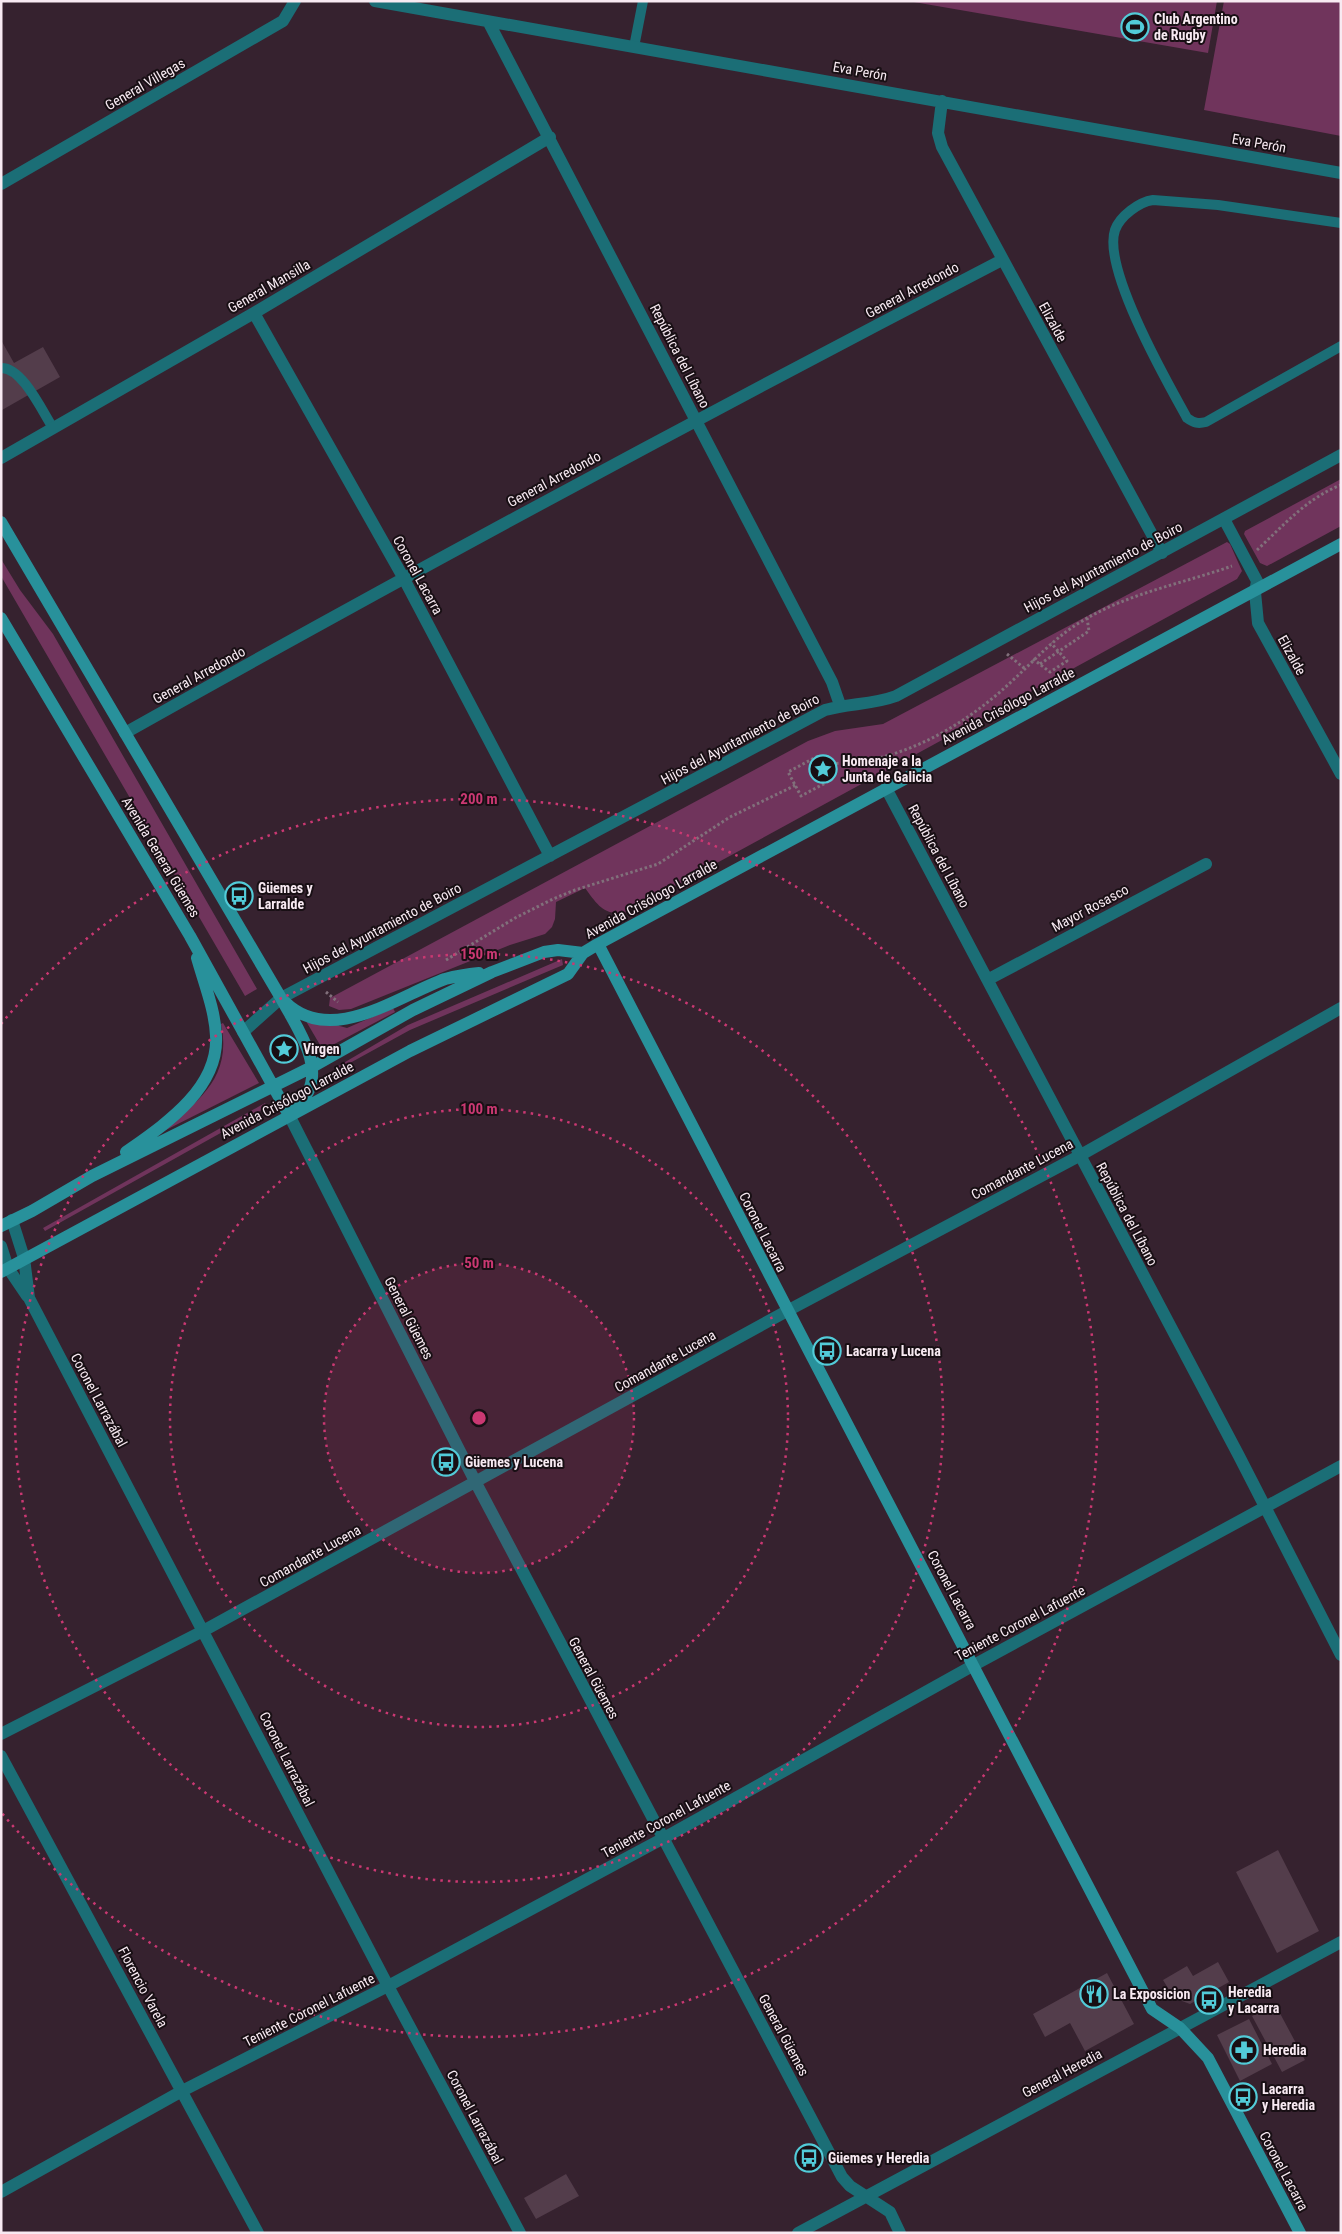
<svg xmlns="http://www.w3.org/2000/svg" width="1342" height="2234" viewBox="0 0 1342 2234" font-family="'Roboto Condensed',sans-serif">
<rect width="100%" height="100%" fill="#36222f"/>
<path fill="#70345c" d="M908,1H1217L1208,53Z
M1224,1H1341V136L1204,110Z
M1341,479V526L1267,566L1260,563L1244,534L1245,531Z
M1227,542L1230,544L1242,571L1237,579L627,912C604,917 597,904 585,888L556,902L555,919L552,927L545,934L510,945L351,1009L339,1010L329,1006L330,998L808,741L835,731L883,724Z
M1,559L20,590L53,634L257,989L245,996L1,576Z
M562,959L563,965L410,1030L339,1069L335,1068L408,1025Z
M393,1008L395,1012L323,1050L303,1016L347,1028Z
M223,1023L259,1083L156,1135C195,1104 233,1080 221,1024Z
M273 1050a11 11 0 1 1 22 0a11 11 0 1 1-22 0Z
M265,1103L267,1107L45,1231L43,1228Z"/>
<path fill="#533d4b" d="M1,340L14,363L43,347L60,377L2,410Z
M1278,1850L1319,1931L1277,1953L1236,1872Z
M1218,1962L1229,1982L1190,2004L1174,1998L1163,1980L1187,1966L1193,1976Z
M1107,1973L1134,2024L1085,2051L1070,2023L1045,2037L1033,2014Z
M1275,2004L1305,2060L1282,2072L1252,2016Z
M1249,2019L1272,2064L1240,2081L1217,2035Z
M566,2174L579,2196L536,2219L524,2198Z"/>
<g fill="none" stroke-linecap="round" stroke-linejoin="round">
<path stroke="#81707b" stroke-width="3" stroke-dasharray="2.5 2.5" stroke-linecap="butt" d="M1257,550C1283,526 1307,498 1341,485
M1007,654L1024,668
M1033,659L1050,672L1067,661L1051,643
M1040,664L1089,631L1087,618
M818,756L831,780L801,796L788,772Z
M821,763C892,768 961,729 1011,682C1034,661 1053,639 1079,623C1125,594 1181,584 1232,566
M446,960L515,918L553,899L575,890L658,864L730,817L796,785
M326,992L338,1002"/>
<path stroke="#1b6e76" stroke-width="10" d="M634,47L643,1
M1341,223L1218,205L1153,200C1139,202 1120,216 1115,230C1102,268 1167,382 1187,418C1194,423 1198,424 1206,422L1341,346
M1,368C22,367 42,411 53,428"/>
<path stroke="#1b6e76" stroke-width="12" d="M375,1L1341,173
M489,23L832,682L840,705
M942,101L938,133L942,147L1162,553
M1,184L283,21L295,1
M254,313L403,577L550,856
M1,458L254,313L550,137
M1224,519L1257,581L1255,592L1258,623L1341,774
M125,733C415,570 707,413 1002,260
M886,788L1239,1456L1341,1655
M989,979L1206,864
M243,1032L281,998L825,710C849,703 872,705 896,696L1341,455
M289,1115L476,1483L842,2177L850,2186L890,2212L900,2233
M12,1220L24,1258L29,1298L388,1986L520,2233
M1,1246L8,1268L27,1296
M1,1734L203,1631L787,1311L1079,1156L1341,1008
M1,1756L258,2233
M1,2192L182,2091L388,1986L662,1839L974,1665L1341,1466
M798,2233L1341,1942"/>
<path stroke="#28919b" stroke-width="12" d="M1,522L281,998C294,1023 323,1062 308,1092C305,1098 298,1104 293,1109
M1,618L190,936L289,1115
M598,944C781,1300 968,1653 1152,2009L1180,2028L1208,2058L1300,2233
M285,1002C331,1047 398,996 445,979C456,976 468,974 479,973
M126,1152C164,1125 219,1089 216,1036C215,1010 204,983 197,958
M1,1226L32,1211L92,1176L312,1067L413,1010L492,972L544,952L558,950L583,953
M1,1272L410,1051L568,974L583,953L598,944L1341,544"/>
</g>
<circle cx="479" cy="1418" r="155" fill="#ca3872" fill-opacity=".12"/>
<g fill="none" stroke="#ca3872" stroke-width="2.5" stroke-dasharray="2.5 5">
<circle cx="479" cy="1418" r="155"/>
<circle cx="479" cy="1418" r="309"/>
<circle cx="479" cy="1418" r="464"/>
<path d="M1 1024A619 619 0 1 1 1 1812"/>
</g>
<defs>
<g id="stadium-ring" transform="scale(1.4375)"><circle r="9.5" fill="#180f14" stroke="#52cbd8" stroke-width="1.5"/><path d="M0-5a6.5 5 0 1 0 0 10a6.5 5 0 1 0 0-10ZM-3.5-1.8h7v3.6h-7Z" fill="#52cbd8"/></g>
<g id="sight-ring" transform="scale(1.4375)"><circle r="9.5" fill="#180f14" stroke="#52cbd8" stroke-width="1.5"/><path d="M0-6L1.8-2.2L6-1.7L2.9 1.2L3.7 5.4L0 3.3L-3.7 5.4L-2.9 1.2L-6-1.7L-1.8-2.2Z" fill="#52cbd8"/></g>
<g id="bus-ring" transform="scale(1.4375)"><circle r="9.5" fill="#180f14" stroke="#52cbd8" stroke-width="1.5"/><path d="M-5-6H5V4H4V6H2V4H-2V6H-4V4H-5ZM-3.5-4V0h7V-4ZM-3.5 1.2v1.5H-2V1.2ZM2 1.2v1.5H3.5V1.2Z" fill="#52cbd8"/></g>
<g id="restaurant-ring" transform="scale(1.4375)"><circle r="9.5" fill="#180f14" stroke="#52cbd8" stroke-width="1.5"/><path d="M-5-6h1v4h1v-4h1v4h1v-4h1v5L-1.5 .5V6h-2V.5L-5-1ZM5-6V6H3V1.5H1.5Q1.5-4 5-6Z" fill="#52cbd8"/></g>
<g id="pharmacy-ring" transform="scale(1.4375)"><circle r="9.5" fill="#180f14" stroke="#52cbd8" stroke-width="1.5"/><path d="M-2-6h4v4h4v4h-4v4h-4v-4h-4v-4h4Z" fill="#52cbd8"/></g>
</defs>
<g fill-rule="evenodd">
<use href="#stadium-ring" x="1135" y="27"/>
<use href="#sight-ring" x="823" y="769"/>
<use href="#bus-ring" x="239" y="896"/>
<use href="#sight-ring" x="284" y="1049"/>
<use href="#bus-ring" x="827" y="1351"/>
<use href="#bus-ring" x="446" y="1462"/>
<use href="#restaurant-ring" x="1094" y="1994"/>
<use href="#bus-ring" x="1209" y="2000"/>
<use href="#pharmacy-ring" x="1244" y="2050"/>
<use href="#bus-ring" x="1243" y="2097"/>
<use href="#bus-ring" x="809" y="2158"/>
</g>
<g text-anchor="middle" stroke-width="4" stroke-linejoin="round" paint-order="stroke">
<g font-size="14" font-weight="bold" fill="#f8eaf2" stroke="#180f14" text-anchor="start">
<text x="1154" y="24">Club Argentino<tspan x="1154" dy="16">de Rugby</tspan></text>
<text x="842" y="766">Homenaje a la<tspan x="842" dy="16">Junta de Galicia</tspan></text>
<text x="258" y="893">Güemes y<tspan x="258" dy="16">Larralde</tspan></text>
<text x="303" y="1054">Virgen</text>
<text x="846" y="1356">Lacarra y Lucena</text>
<text x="465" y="1467">Güemes y Lucena</text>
<text x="1228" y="1997">Heredia<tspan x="1228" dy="16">y Lacarra</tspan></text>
<text x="1113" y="1999">La Exposicion</text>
<text x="1263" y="2055">Heredia</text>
<text x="1262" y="2094">Lacarra<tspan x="1262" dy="16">y Heredia</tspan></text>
<text x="828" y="2163">Güemes y Heredia</text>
</g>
<g font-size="14" fill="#f8eaf2" stroke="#180f14">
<text transform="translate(860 71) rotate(10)" y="5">Eva Perón</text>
<text transform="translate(145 84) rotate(-30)" y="5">General Villegas</text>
<text transform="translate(1259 143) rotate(10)" y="5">Eva Perón</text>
<text transform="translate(269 286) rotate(-30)" y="5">General Mansilla</text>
<text transform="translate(912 290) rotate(-28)" y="5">General Arredondo</text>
<text transform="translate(1053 322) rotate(61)" y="5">Elizalde</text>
<text transform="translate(680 356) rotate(63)" y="5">República del Líbano</text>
<text transform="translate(554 479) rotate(-28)" y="5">General Arredondo</text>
<text transform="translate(1103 567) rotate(-28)" y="5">Hijos del Ayuntamiento de Boiro</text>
<text transform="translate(418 575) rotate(61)" y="5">Coronel Lacarra</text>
<text transform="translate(1292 655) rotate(61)" y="5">Elizalde</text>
<text transform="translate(199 675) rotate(-29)" y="5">General Arredondo</text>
<text transform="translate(1008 706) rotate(-28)" y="5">Avenida Crisólogo Larralde</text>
<text transform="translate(740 739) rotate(-28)" y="5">Hijos del Ayuntamiento de Boiro</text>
<text transform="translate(939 856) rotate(62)" y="5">República del Líbano</text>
<text transform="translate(161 857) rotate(59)" y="5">Avenida General Güemes</text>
<text transform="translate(651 899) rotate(-29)" y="5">Avenida Crisólogo Larralde</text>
<text transform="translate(1090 908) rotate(-28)" y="5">Mayor Rosasco</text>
<text transform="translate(382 928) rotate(-28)" y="5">Hijos del Ayuntamiento de Boiro</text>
<text transform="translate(287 1100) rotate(-28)" y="5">Avenida Crisólogo Larralde</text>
<text transform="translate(1022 1169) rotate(-28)" y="5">Comandante Lucena</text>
<text transform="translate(1127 1214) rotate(62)" y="5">República del Líbano</text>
<text transform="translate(763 1232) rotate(63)" y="5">Coronel Lacarra</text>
<text transform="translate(409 1318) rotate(63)" y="5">General Güemes</text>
<text transform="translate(665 1361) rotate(-29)" y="5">Comandante Lucena</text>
<text transform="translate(99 1400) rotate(62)" y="5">Coronel Larrazábal</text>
<text transform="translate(310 1556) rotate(-29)" y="5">Comandante Lucena</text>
<text transform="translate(952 1590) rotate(62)" y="5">Coronel Lacarra</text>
<text transform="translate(1020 1623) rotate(-28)" y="5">Teniente Coronel Lafuente</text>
<text transform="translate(594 1678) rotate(62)" y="5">General Güemes</text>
<text transform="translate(287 1759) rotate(63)" y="5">Coronel Larrazábal</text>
<text transform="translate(666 1819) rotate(-29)" y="5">Teniente Coronel Lafuente</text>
<text transform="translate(143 1987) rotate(62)" y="5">Florencio Varela</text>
<text transform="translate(309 2010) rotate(-27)" y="5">Teniente Coronel Lafuente</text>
<text transform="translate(784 2035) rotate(62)" y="5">General Güemes</text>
<text transform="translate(1062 2073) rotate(-28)" y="5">General Heredia</text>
<text transform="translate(475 2117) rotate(62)" y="5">Coronel Larrazábal</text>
<text transform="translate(1284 2171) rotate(62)" y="5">Coronel Lacarra</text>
</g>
</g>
<circle cx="479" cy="1418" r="8" fill="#ca3872" stroke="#180f14" stroke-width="2.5"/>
<g font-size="15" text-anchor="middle" font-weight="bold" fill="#ca3872" stroke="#180f14" stroke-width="4" stroke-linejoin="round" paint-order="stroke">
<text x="479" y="804">200 m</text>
<text x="479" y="959">150 m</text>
<text x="479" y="1114">100 m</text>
<text x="479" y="1268">50 m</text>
</g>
<rect width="1342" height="2234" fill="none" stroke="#f8eaf2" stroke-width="5"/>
</svg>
